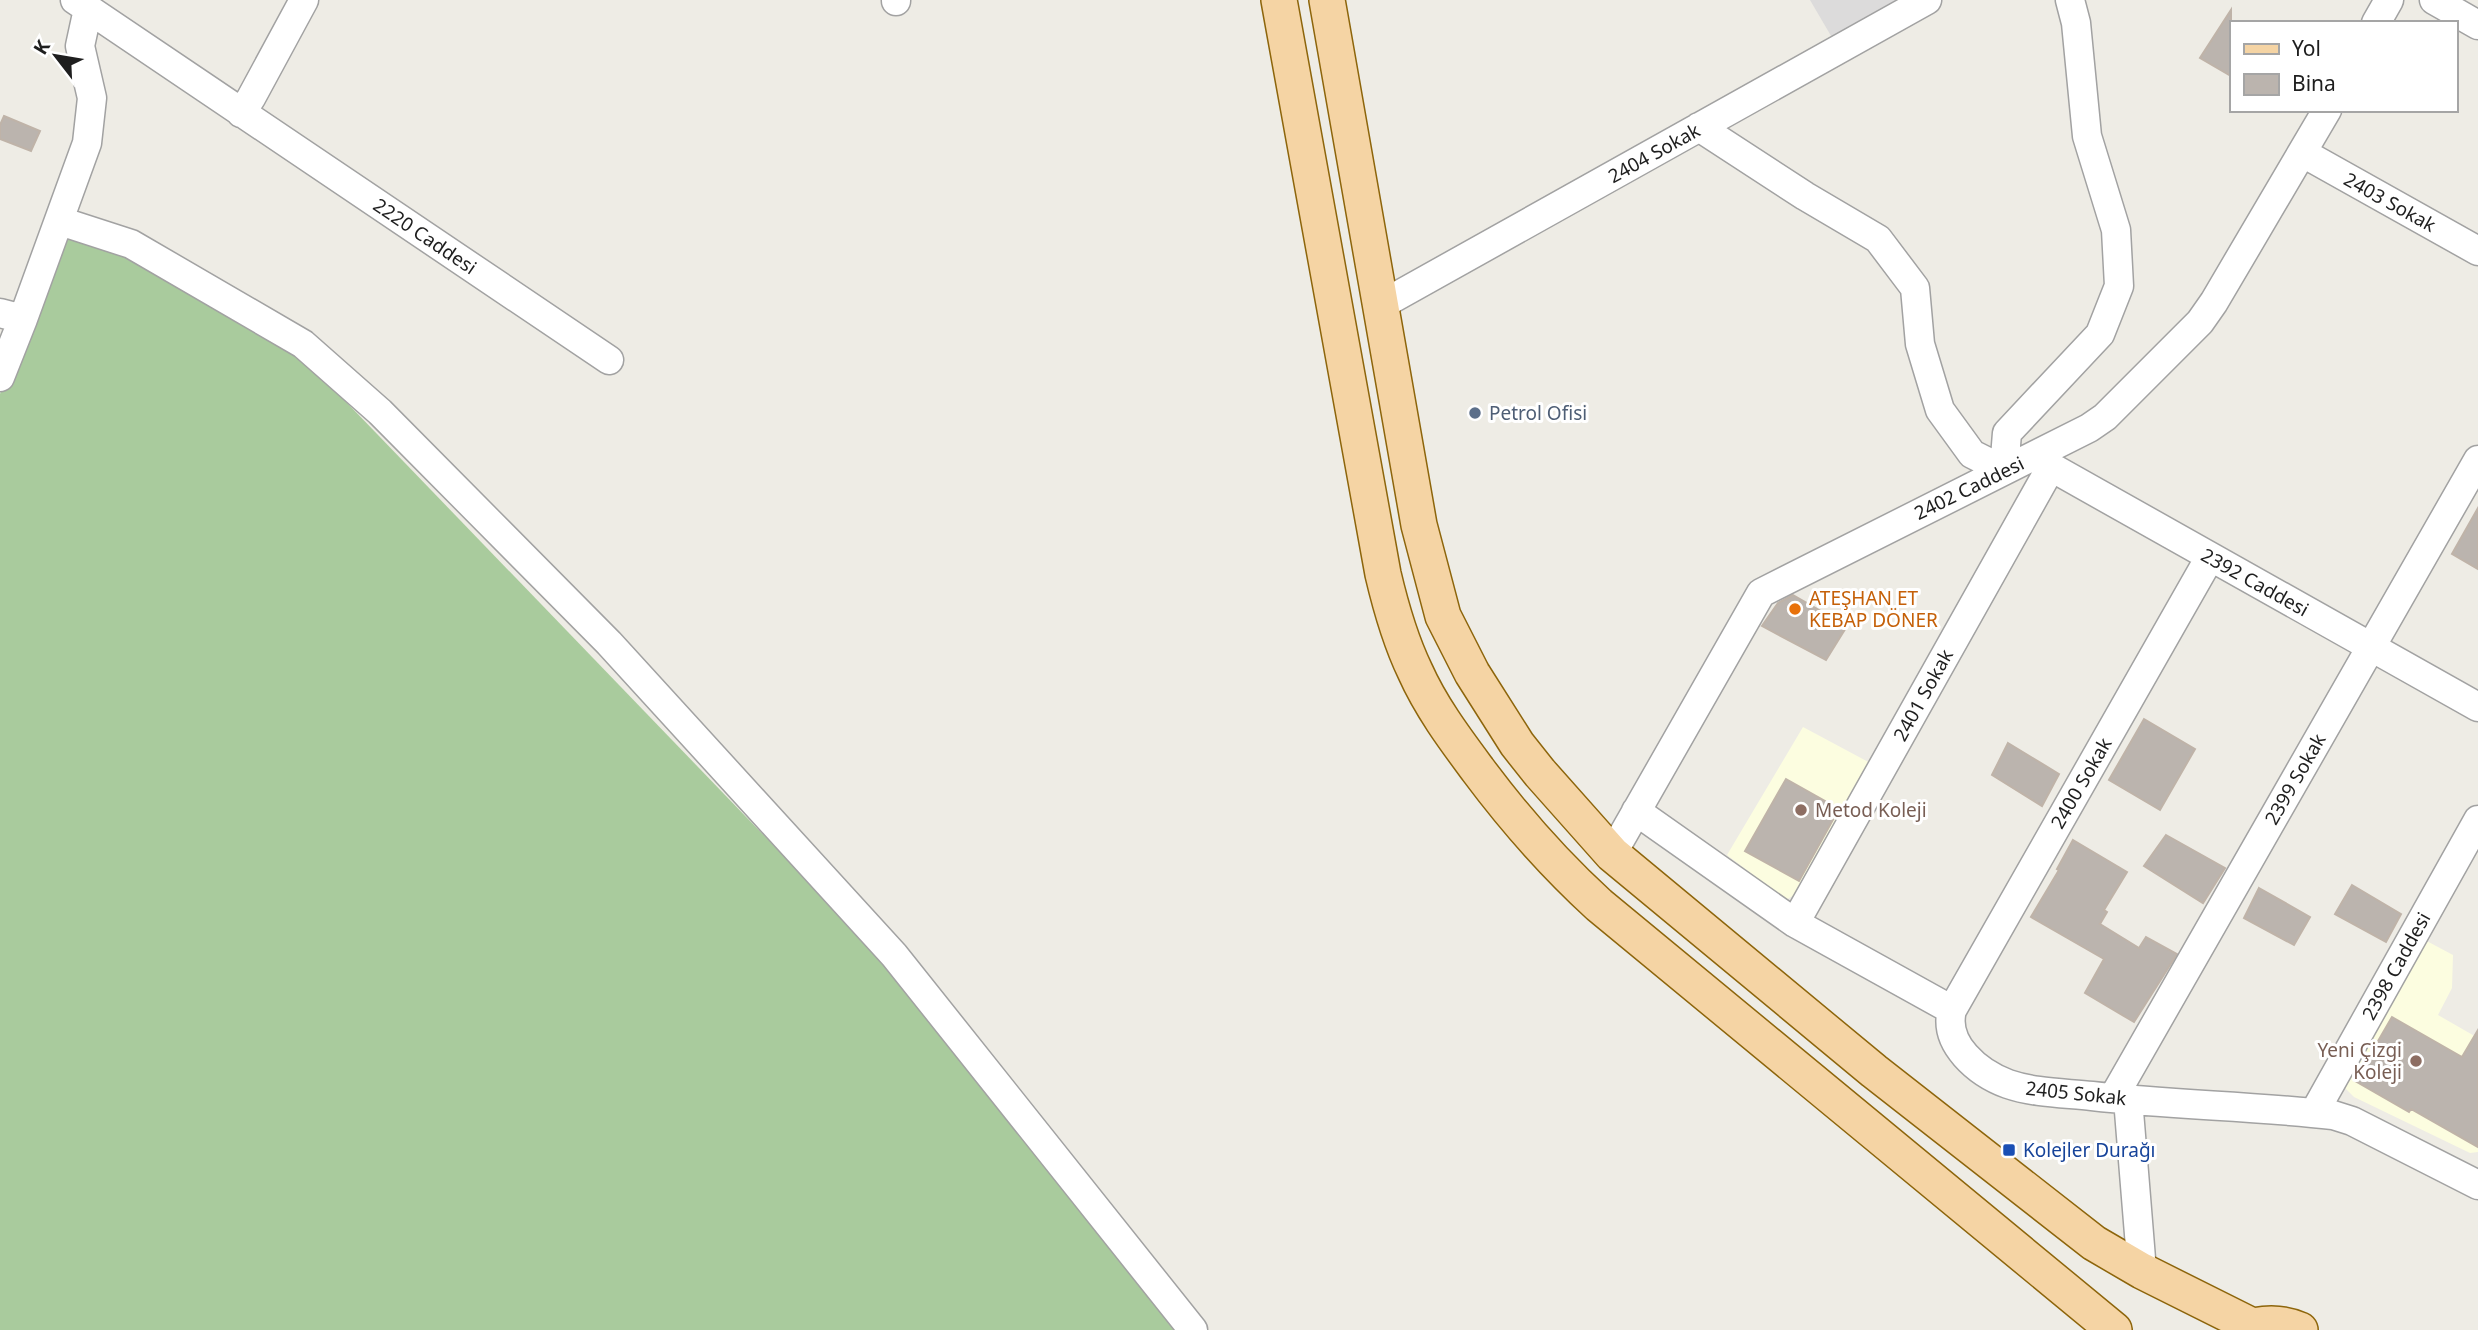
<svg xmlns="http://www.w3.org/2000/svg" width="2478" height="1330" viewBox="0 0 2478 1330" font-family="'Noto Sans',sans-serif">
<rect width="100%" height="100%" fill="#eeece5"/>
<path fill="#dcdbdb" d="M1810,0H1904L1834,41Z"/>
<path fill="#fcfde0" d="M1803,727L1874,765L1802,890L1786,900L1727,855Z
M2423,939L2453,955L2452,988L2438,1015L2478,1038V1152L2470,1153L2354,1097L2341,1084Z"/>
<path fill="#a9cb9d" d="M65,229L129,249L298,352L886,962L1179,1330H0V394Z"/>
<path fill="#bbb4ae" stroke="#bfb3a8" stroke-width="2" d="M2231,10V76L2200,58Z
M4,116L40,131L31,151L0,139V125Z
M2478,508V569L2452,554Z
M1793,595L1847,626L1826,660L1762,626L1778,603Z
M2144,719L2195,749L2160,810L2109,780Z
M2008,743L2059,774L2042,806L1992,775Z
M1786,779L1839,809L1799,881L1745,851Z
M2166,835L2225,868L2203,903L2144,866Z
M2073,840L2127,872L2104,910L2107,912L2100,924L2139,948L2146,937L2177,954L2134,1022L2085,993L2104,959L2031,917L2059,870L2057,869Z
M2352,885L2401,914L2386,942L2335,914Z
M2259,888L2310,917L2294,945L2244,918Z
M2392,1017L2462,1057L2478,1030V1147L2411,1109L2409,1112L2355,1081Z"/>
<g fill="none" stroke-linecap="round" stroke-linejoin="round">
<g stroke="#a2a2a2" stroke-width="31">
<path id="minor" d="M75,0L609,360
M896,0V1
M2434,0L2478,25
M2376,23L2389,0
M241,113L251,98L304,0
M1699,127L1805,196L1878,239L1915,288L1920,344L1940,410L1972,454L2004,470L2007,433L2100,334L2119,286L2116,230L2087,136L2076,23L2070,0
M2303,153L2478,251
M60,221L131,244L303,344L380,412L609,643L894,955L1193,1330
M1381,305L1927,0
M0,313L23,319L0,377
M23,319L87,143L92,98L80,46L88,9
M2035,458L2478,707
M1636,811L1795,923L1952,1010C1943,1044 1978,1073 2008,1084C2034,1093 2064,1093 2092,1096C2172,1105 2253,1106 2333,1115L2352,1121L2478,1185
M1612,854L1761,593L2089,428L2105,417L2200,322L2214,302L2327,110
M1795,923L2051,467
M1952,1010L2210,557
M2113,1098L2478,460
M2128,1099L2142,1271
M2314,1113L2478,820"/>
</g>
<g stroke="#8d650b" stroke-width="38">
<path id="major" d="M1279,0L1383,574C1391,608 1400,640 1415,671C1431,707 1455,739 1478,770C1516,821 1552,862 1599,905L2114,1330
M1327,0L1419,525L1443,616L1472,673L1517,744L1540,773L1612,854L1874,1071L2094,1243L2142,1271L2252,1326
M2242,1330C2261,1322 2282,1322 2300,1330"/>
</g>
<use href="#minor" stroke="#fff" stroke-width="28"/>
<use href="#major" stroke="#f5d4a4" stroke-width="35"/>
</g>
<circle fill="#5c6f8a" stroke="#fff" stroke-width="2.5" cx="1475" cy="413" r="7"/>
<circle fill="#e8710a" stroke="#fff" stroke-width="2.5" cx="1795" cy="609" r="7"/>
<g fill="#8d6e63" stroke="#fff" stroke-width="2.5">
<circle cx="1801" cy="810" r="7"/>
<circle cx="2416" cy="1061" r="7"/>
</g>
<rect fill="#1a4fb4" stroke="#fff" stroke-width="2.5" x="2002" y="1143" width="14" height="14" rx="3.5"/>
<g text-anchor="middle" stroke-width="6" stroke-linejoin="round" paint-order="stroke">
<g font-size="19" fill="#1e1e1e" stroke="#fff">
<text transform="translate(1654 153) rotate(-29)" y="7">2404 Sokak</text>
<text transform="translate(2390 202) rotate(29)" y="7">2403 Sokak</text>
<text transform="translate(425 236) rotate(34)" y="7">2220 Caddesi</text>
<text transform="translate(1969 488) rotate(-26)" y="7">2402 Caddesi</text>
<text transform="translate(2255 582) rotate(29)" y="7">2392 Caddesi</text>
<text transform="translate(1923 695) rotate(-61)" y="7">2401 Sokak</text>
<text transform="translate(2295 779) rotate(-60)" y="7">2399 Sokak</text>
<text transform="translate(2081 783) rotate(-60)" y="7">2400 Sokak</text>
<text transform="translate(2396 966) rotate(-61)" y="7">2398 Caddesi</text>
<text transform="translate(2076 1093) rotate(6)" y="7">2405 Sokak</text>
</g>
<g font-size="19" fill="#4e5e75" stroke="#fff" text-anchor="start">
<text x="1489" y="420">Petrol Ofisi</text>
</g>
<g font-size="19" fill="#c56008" stroke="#fff" text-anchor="start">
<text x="1809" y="605">ATEŞHAN ET<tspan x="1809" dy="22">KEBAP DÖNER</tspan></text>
</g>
<g font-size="19" fill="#785e54" stroke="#fff" text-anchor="start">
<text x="1815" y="817">Metod Koleji</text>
<text x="2402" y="1057" text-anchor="end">Yeni Çizgi<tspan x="2402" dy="22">Koleji</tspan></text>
</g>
<g font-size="19" fill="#164399" stroke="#fff" text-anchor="start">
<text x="2023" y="1157">Kolejler Durağı</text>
</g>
</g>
<rect x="2230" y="21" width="228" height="91" fill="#ffffff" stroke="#a5a5a5" stroke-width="2"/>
<rect x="2244" y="44" width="35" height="10" fill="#f5d4a4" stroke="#a5a5a5" stroke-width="2"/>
<text x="2292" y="56" font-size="21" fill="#1e1e1e">Yol</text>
<rect x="2244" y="74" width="35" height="21" fill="#bbb4ae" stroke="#a5a5a5" stroke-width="2"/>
<text x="2292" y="91" font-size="21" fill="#1e1e1e">Bina</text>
<g transform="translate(56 56) rotate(301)" stroke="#ffffff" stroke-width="5" paint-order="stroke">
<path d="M0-5L12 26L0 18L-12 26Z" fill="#1e1e1e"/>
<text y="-10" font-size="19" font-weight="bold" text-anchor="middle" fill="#1e1e1e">K</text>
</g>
</svg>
